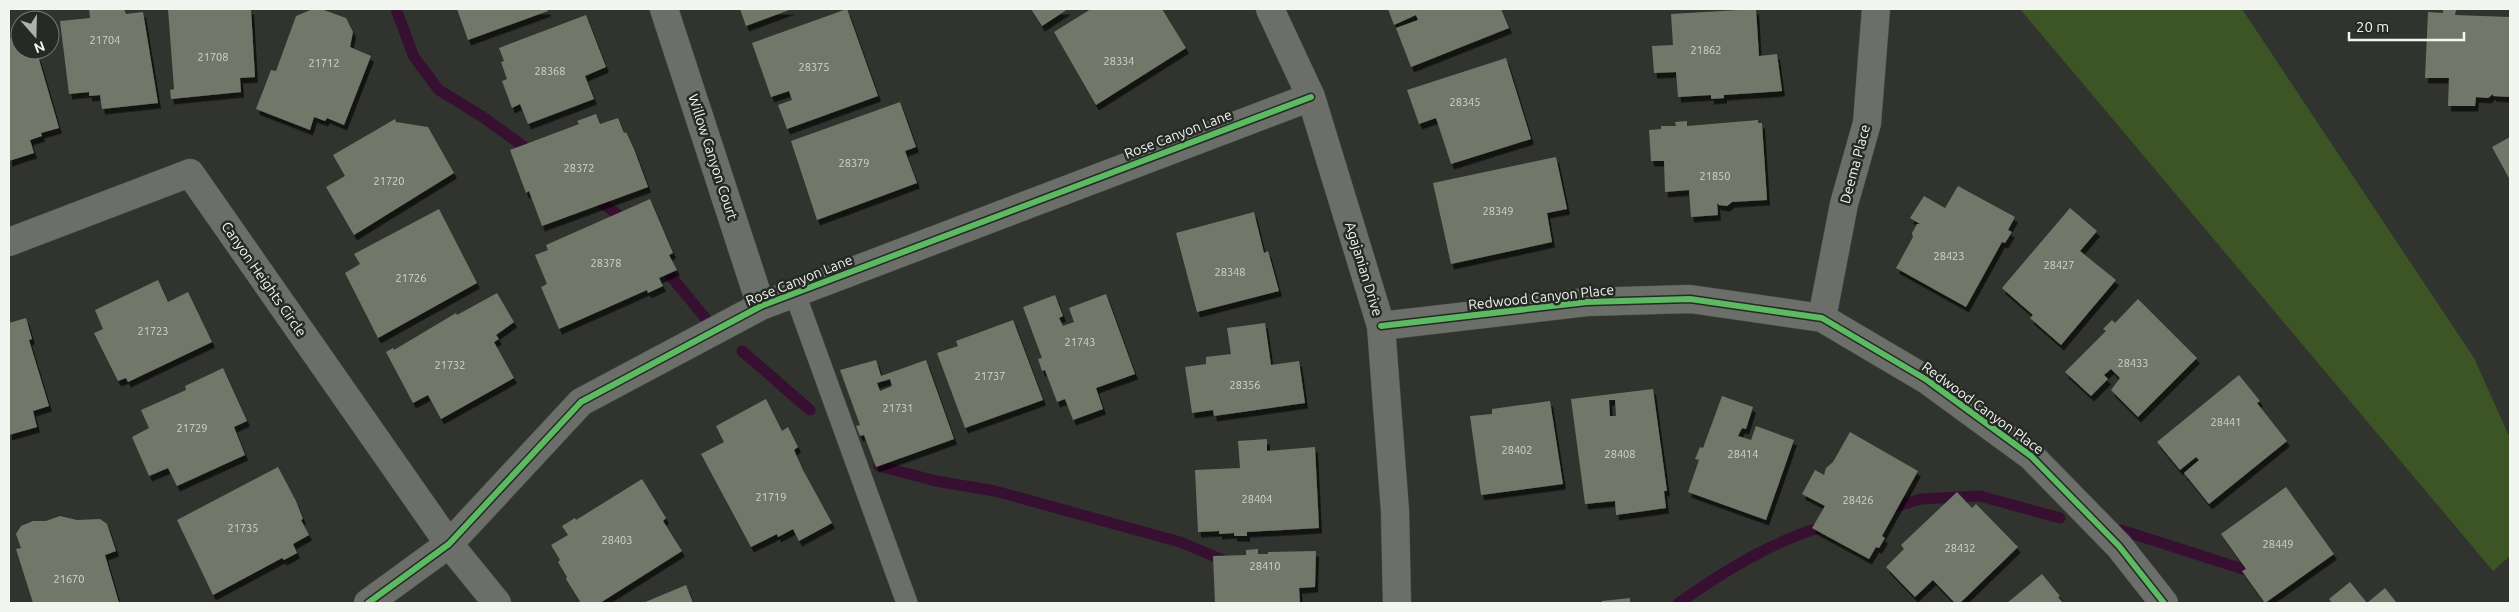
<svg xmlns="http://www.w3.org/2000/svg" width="2519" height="612" viewBox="0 0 2519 612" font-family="Ubuntu,sans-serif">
<defs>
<filter id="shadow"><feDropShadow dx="3" dy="5.5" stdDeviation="0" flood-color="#0009"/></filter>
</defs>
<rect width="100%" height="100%" fill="#30332e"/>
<path fill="#3d5425" d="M2020,9H2242L2474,358L2510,438V556L2493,571Z"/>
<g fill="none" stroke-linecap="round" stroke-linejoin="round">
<path stroke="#370f30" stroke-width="11" d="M396,9L414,57L439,90L483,117L534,154
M591,196L616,213L627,225
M659,262L712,326
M742,351L810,410
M879,466L936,481L995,491L1180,542L1228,562
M1884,510L1921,499L1980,496L2060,518
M2121,530L2246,570
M1679,603C1724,571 1774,540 1828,525"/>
</g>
<path fill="#71786a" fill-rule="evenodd" filter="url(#shadow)" d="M89,9H124L126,14L143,12L158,103L102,109L100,95L89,96V92L69,94L60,21L90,18Z
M168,9H251L255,77L240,78L241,92L171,99L170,90L174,89Z
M313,9H321L346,18L353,32L350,47L371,56L344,125L327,118L325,121L314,117L310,130L256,109L271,70L276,71L296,16Z
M457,9H547L548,11L468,40Z
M740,9H792L746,26Z
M847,9L878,96L787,129L778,105L792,100L789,91L771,97L752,43Z
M1031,9H1068L1042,26Z
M1091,9H1162L1186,48L1096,105L1054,32Z
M1388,9H1501L1509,28L1411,67L1396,28L1418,20L1416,15L1394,25Z
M1756,9L1759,56L1777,54L1782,91L1724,95V98L1711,99V95L1678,97L1676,72L1654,73L1652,46L1673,45L1671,14Z
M2443,10H2456L2455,15L2510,17V97L2493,96V94L2488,98L2476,97L2475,106H2448L2449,78H2425L2428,12L2443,13Z
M586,15L606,67L585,76L594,99L528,124L520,104L512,108L502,81L507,79L501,62L504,61L499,48Z
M20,36V50H33L36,57L38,56L59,128L41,133L42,136L30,140L34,153L9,161V39Z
M1506,58L1531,139L1451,164L1436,118L1419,124L1407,90Z
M900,102L916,147L905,151L917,183L817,220L791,141Z
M596,114L600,124L618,118L624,133L626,132L634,149L648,187L542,226L529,191L526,193L510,150L579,124L577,121Z
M395,119L396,122L428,127L454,173L354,235L326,187L345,176L333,155Z
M1758,120V123H1762L1767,200L1732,202L1727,206L1719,205L1717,203L1718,215L1691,217L1689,190L1665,192L1664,161H1651L1649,130L1661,129V126H1676L1675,122L1687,121V126Z
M2510,137V180L2492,147Z
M1556,157L1567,209L1547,213L1552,242L1451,264L1433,183Z
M1958,186L2015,217L2008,230L2012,232L2005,243L2002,242L1966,307L1896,268L1913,237L1912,233L1917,224H1920L1910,218L1924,196L1945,208Z
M650,199L673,253L669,255L677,270L659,278L663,286L648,293L647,290L559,329L541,287L547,284L535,255L548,250L546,245Z
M2070,208L2097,231L2080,251L2116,280L2061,345L2030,318L2033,315L2002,288Z
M439,209L477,283L378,338L345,273L360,264L354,254Z
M1254,212L1264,253L1268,251L1279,291L1197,312L1176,233Z
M158,280L168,302L188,292L212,342L128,382L126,378L118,381L94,333L103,329L95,310Z
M497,293L514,322L496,335L499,339L494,342L514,378L441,419L428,395L413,403L386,352L393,348L394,350L456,313L457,315Z
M1106,294L1135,374L1096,388L1103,409L1073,420L1065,399L1057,402L1045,370L1042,371L1038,359L1042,358L1023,307L1055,295L1063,316L1059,318L1063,326L1074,322L1069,308Z
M2138,299L2197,358L2138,417L2111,390L2120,378L2111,369L2104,375L2108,379L2091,396L2065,372L2106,331L2103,329L2112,320L2115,323Z
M26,318L32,339L29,340L49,406L33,411L37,427L9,435V323Z
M1013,320L1043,400L965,428L937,353L958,346L956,341Z
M1265,323L1271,365L1299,361L1305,403L1214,416L1213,410L1192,413L1185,367L1206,364V357L1231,354L1227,328Z
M876,360L881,376L926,360L954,439L876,467L864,435L860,436L856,426L860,425L840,370ZM890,379L892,386L880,391L877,383Z
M223,368L247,421L234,427L245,455L177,486L168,468L149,476L132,437L149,428L141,410L186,390L185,386Z
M2239,375L2260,401L2257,403L2287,441L2209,504L2184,473L2199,460L2196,457L2180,470L2157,442Z
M1653,389L1667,491H1664L1666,508L1616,515L1615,501L1585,504L1571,399ZM1609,400H1615L1616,416H1610Z
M1722,396L1753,407L1746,429L1742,428L1738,436L1751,440L1756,426L1794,440L1766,520L1688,492L1699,460L1695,459L1700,447L1703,448Z
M766,399L782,431L788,427L798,447L794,450L803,470L832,523L799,541L793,529L778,537L777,534L751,547L701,454L724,442L716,426Z
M1550,401L1563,484L1481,495L1470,416L1492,414V409Z
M1850,432L1918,471L1882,536L1885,538L1879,548L1876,547L1869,559L1812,528L1825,506L1802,494L1815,470L1824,475L1826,468L1833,462Z
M1267,439V451L1315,447L1319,528L1247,532V536H1234V533L1219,534V531L1198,532L1195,470L1240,468L1238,441Z
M278,467L296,501L303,519L301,520L309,535L293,544L297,553L284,560L282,558L213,595L177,520Z
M642,479L666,518L663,521L682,551L600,603H581L566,579L567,577L558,562L560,560L551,545L568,535L562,526L575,518L576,520Z
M2286,487L2334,554L2265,603L2242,571L2246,569L2221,534Z
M1957,492L1972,508L1976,504L2018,547L1960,603H1955L1933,580L1915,597L1886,567L1904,549L1901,545Z
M60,516L77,520L100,519L107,524L116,551L105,555L119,603H33L16,549L21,548L16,534L21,526L33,521H46Z
M1258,549V554H1268V552L1316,551L1315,587L1299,588L1300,603H1215L1213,556L1246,555V550Z
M2042,574L2060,596L2058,597L2063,603H2007Z
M2350,582L2367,603L2385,588L2397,603H2332L2329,599Z
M686,585L693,603H643Z
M1630,598V603H1602V601Z"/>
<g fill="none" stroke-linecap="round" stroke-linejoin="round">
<g stroke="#4d4f4b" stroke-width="22">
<path id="service" d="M795,294L907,603"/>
</g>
<g stroke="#4d4f4b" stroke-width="29">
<path id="minor" d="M664,9L761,306
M1270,9L1311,97L1381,326L1395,511L1397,603
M9,242L190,173L449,544L497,603
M1822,318L1844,204L1867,123L1876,9
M1381,326L1587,302L1690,299L1822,318L1927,380L2031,456L2119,546L2164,603
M368,603L449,544L581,402L761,306L1311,97"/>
</g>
<use href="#service" stroke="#6c6e6a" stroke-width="21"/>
<use href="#minor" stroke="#6c6e6a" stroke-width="28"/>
<g stroke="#262a24" stroke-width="9">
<path id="cycleway" d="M1381,326L1587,302L1690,299L1822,318L1927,380L2031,456L2119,546L2164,603
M368,603L449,544L581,402L761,306L1311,97"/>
</g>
<use href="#cycleway" stroke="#5cba63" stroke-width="6"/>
</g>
<g text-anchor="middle" stroke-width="5" stroke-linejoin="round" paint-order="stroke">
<g font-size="11" fill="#d2d6cf">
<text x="105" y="44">21704</text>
<text x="1706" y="54">21862</text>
<text x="213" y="61">21708</text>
<text x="1119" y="65">28334</text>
<text x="324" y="67">21712</text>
<text x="814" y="71">28375</text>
<text x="550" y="75">28368</text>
<text x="1465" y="106">28345</text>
<text x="854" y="167">28379</text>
<text x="579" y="172">28372</text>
<text x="1715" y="180">21850</text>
<text x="389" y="185">21720</text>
<text x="1498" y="215">28349</text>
<text x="1949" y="260">28423</text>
<text x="606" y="267">28378</text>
<text x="2059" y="269">28427</text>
<text x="1230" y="276">28348</text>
<text x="411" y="282">21726</text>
<text x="153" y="335">21723</text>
<text x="1080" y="346">21743</text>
<text x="2133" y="367">28433</text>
<text x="450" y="369">21732</text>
<text x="990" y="380">21737</text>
<text x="1245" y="389">28356</text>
<text x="898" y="412">21731</text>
<text x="2226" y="426">28441</text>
<text x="192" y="432">21729</text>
<text x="1517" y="454">28402</text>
<text x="1620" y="458">28408</text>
<text x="1743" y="458">28414</text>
<text x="771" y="501">21719</text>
<text x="1257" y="503">28404</text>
<text x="1858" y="504">28426</text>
<text x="243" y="532">21735</text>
<text x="617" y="544">28403</text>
<text x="2278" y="548">28449</text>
<text x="1960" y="552">28432</text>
<text x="1265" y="570">28410</text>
<text x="69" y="583">21670</text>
</g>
<g font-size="14" fill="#f3f5f1" stroke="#262a24">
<text transform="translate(1178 134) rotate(-21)" y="5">Rose Canyon Lane</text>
<text transform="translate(713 157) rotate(72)" y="5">Willow Canyon Court</text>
<text transform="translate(1855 164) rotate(-75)" y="5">Deema Place</text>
<text transform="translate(1364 269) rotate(73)" y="5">Agajanian Drive</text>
<text transform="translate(264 279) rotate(55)" y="5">Canyon Heights Circle</text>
<text transform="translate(799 280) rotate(-22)" y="5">Rose Canyon Lane</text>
<text transform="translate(1541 297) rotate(-6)" y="5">Redwood Canyon Place</text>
<text transform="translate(1983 408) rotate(36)" y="5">Redwood Canyon Place</text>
</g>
</g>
<rect width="2519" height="612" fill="none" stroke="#f3f5f1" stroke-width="20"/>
<g transform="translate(35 35) rotate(160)"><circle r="24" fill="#262a24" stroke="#787b76"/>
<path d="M0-4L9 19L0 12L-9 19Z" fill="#afb1ad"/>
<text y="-8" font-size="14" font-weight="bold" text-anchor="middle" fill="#f3f5f1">N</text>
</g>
<path d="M2349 32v8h115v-8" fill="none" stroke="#f3f5f1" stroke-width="2.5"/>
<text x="2356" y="32" font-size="15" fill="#f3f5f1" stroke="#262a24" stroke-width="4" paint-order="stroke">20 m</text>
</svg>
